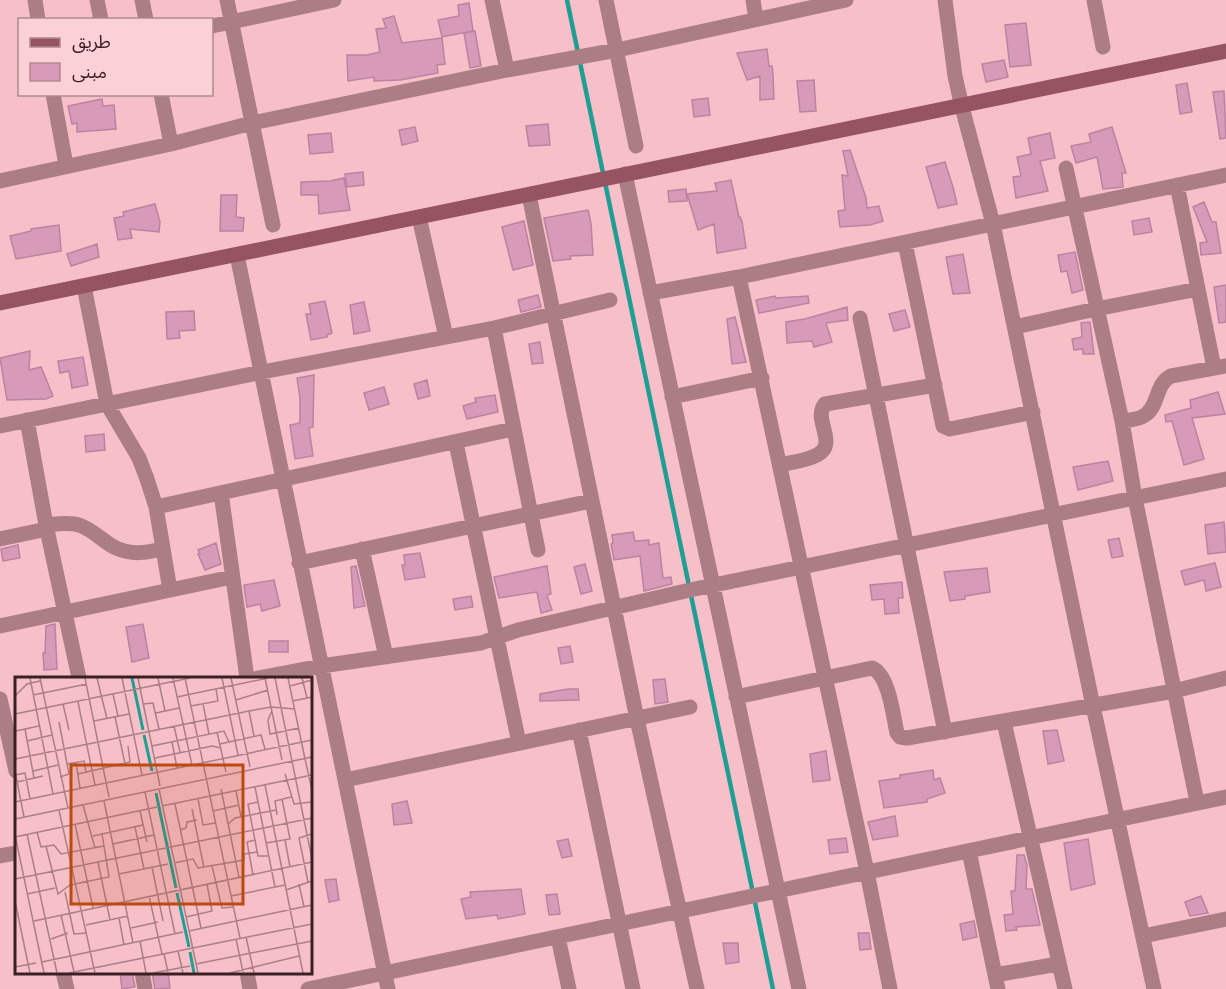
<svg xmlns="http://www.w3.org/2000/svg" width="1226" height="989" viewBox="0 0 1226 989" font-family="'Work Sans','Noto Sans Arabic',sans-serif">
<rect width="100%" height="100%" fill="#f7bfc8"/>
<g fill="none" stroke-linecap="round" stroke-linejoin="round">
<path stroke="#1f9e94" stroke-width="4.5" d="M567,0L773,989"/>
</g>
<path fill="#d79ab9" stroke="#bd82a1" stroke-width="1.5" d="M469,3L473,31L442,37L438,20L459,16L458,5Z
M394,16L402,43L442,38L445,64L437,65L438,73L400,80L374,81V77L348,81L347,55H367L380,52L376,29L386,28L383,19Z
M1026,23L1031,65L1010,67L1005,25Z
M475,31L481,66L470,68L464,33Z
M767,49L769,66H772L773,74L774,99L760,100V76L747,80L737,53Z
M1004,60L1008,77L986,82L982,64Z
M814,80L816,111L800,112L797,81Z
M1187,83L1192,112L1180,114L1176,85Z
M1224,91L1226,138L1220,139L1213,92Z
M708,98L710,115L694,117L692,100Z
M102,99L103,106L114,105L116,129L77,132V123L72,124L68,106Z
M548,124L550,145L529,146L526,126Z
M415,127L418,141L402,145L399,130Z
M1112,127L1126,173H1122L1123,187L1103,189L1097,157L1076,163L1071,146L1091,142L1089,134Z
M331,133L333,152L310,154L308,135Z
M1050,133L1055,158L1040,161L1048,191L1016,198L1013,177L1021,176L1017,157L1031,154L1028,138Z
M850,150L866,198L867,208L879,206L883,221L870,225L840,227L838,211L845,210L842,175L848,176L843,151Z
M945,162L953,187L957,204L938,208L926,167Z
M363,172L364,185L347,187L345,174Z
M344,178L350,210L319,214L318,195H301V182L330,181Z
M731,180L739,217H740L742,221L746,248L717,253L714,224L698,230L687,194L717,191L715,183Z
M686,189L687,201L669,202L668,191Z
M221,195H237L236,217L244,218L243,231H220Z
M1204,202L1212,222H1216L1221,253L1201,255L1200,243L1207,242L1193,207Z
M155,204L160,222L159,232L130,229L132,238L118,240L114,218L124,216L123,212Z
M588,210L591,223L593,255L570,256L571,259L553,261L544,218Z
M1149,218L1152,232L1134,235L1132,221Z
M524,221L533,265L513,270L502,227Z
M59,225L61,251L16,259L10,236L31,231V229Z
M97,244L99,257L71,266L67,254Z
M1075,252L1083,290L1072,293L1067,271L1061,272L1058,255Z
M963,254L970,293L953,294L946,257Z
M1226,285V322L1219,323L1214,287Z
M538,295L541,307L521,312L518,300Z
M775,296L776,298L808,296L809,303L759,313L756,300Z
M325,301L332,333L327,335V337L311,340L306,314H311L309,304Z
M364,302L370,331L354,334L350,305Z
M847,307L848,320L826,323L832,342L814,347L812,341L787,343L786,322L805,319Z
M905,310L910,327L894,331L889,314Z
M194,311L195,330L179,331L180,338L167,339L166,312Z
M735,317L746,362L732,364L727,319Z
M1090,322L1094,354H1083V349L1074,350L1072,339L1082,337L1081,323Z
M540,342L543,363L532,364L529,344Z
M30,351L29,370L41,367L53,396L46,399L7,400L0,358Z
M83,357L88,385L72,388L69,371L60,373L58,361Z
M314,375L313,427L309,428L313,456L295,459L290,425L300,423V398L297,378Z
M427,380L430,396L418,399L414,384Z
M384,387L389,404L369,410L364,393Z
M1218,392L1225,414L1192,418L1204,459L1184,465L1172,421L1166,422L1165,415L1191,408L1190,400Z
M495,395L498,412L467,419L463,406L476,402L475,398Z
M104,434L105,450L86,452L85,436Z
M1108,461L1113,481L1078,490L1073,467Z
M1224,522L1226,552L1208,554L1205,525Z
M633,532L635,541L649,540V545L659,543L663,578L671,577L672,584L644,591L640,556L614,560L611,544L613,543L612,535Z
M1119,538L1123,556L1112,558L1108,540Z
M216,543L221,564L205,570L198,554H200L198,550Z
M18,545L20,558L3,561L1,549Z
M420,553L425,577L405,580L402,565H405L404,555Z
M1215,563L1221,587L1206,591L1204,580L1185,585L1181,571Z
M585,564L592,591L581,594L574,567Z
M356,566L365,606L354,608L351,567Z
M547,566L551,594L547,595L552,610L541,613L537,592L499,598L494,577Z
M987,568L990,592L965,596V599L950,601L944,572Z
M274,580L280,606L262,611L260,604L247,607L244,585Z
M902,582L903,598H898L899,613L885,614L884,599L872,600L870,585Z
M471,596L473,607L455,610L453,599Z
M55,624L57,669L44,670L43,653H45L46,626Z
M143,624L149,658L132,662L126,627Z
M269,641H288V652H269Z
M570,646L573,662L561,664L558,648Z
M665,679L668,702L655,704L653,680Z
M568,689H578L579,700L540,701V694Z
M1057,730L1064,761L1048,764L1043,731Z
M826,751L830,780L813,782L810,754Z
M933,770L934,780L940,778L945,793L927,799V802L884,808L879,781L900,778V775Z
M407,801L412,823L394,825L392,804Z
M895,816L898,836L873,840L868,822Z
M846,838L848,852L830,854L828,840Z
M568,839L572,856L562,858L557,841Z
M1088,839L1095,884L1071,890L1064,843Z
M1017,855H1024L1027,865L1026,889H1032L1040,925L1016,927L1017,930L1006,931L1004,915L1013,914L1011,891H1015Z
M336,879L339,900L329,902L325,880Z
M521,889L525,914L498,919L497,915L466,919L461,899L471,897L470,892Z
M557,894L560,914L549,915L546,895Z
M1201,896L1208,913L1190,916L1185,902Z
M974,921L977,937L963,940L960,924Z
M858,933H869L871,949L860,950Z
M723,943H738L739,962L726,964Z
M120,972H132L135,987L122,989Z
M152,972H168L170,988L155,989Z"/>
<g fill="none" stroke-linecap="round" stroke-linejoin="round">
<path stroke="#ab7d85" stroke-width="15" d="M35,0L38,20
M97,0L101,20
M142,0L146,20
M227,0L273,225
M492,0L507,70
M606,0L636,146
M753,0L756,19
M945,0L955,76L962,107L993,224L1093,706L1154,989
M1094,0L1103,47
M212,26L334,0
M53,94L66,165
M161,94L171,144
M1066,168L1122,421L1135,498L1197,802
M625,174L799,989
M0,181L171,144L252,123L507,70L617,50L846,0
M1177,185L1214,368
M529,195L637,719L697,989
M419,217L446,337
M905,243L943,426L950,429L1033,412
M237,255L388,989
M739,277L867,872L890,989
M84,286L107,404L139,458L147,479L156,507L170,590
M650,293L739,277L1226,175
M860,318L945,732
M1015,327L1096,309L1198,289
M494,328L538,550
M672,397L762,378
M27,420L46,525L79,678
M1122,421C1129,420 1139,420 1145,415C1159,406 1155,384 1171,376L1226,366
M0,426L262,372L494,328L610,300
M456,443L519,743
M780,465C792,462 806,461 817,455C839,444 812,419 825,404L935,385
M221,493L247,678
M156,507L513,429
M46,525C57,524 69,522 79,525C94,530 103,542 116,548C132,555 146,553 162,549
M0,539L47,529
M362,549L386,657
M299,563L591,501
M0,626L232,577
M258,678L321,666L481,643L518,630L690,590L1226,479
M736,697L872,668C889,675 893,715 897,733L900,737L907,738L1174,691L1226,678
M0,699L16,771
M1004,722L1065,989
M579,730L633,989
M345,780L690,707
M969,851L998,989
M0,856L16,853
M1143,936L1226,919
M558,937L569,989
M63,972L67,989
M142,972L145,989
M247,972L250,989
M995,975L1058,964
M308,989L1226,797"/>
<path stroke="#965462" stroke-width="15" d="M0,303L1226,51"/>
</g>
<g transform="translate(15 677)">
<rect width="297" height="297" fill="#f7bfc8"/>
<path fill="none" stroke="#1f9e94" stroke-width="3" d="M117,1L128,53M129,58L137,94M141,116L161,211M162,216L174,270M175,275L179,296"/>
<path fill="none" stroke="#ab7f87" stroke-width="1.5" d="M15,1L38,117M25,1L53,131M70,1L94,120M82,1L92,42M107,1L127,98M123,1L145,109M143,1L150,34M158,1L177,88M170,1L225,261M207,1L223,78M216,1L235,90M250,1L267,83M260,1L297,182M273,1L290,82M287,1L292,21M275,9L297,3M98,17L103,39M18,18L72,7M0,19L12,7L25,4M162,20L253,1M221,23L253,13M278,24L297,20M63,25L80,108M48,27L54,53M128,27L138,26L144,52M188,27L194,57M176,29L203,24L201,12M234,34L239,59M257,34L253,43L255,57L284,51M141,36L164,31M0,37L175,1M100,40L110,87M79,44L114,37M44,45L54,97L45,100M159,49L165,75M10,52L19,101M1,54L24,49M202,55L211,95M12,64L37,58M157,65L162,91M205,67L246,58L250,72M137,69L209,54L214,65M140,81L197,69L206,71M0,82L234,34L256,30L280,32M290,82L297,113M61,86L65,111M52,87L69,84L71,95M0,94L9,140M18,94L43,88M63,97L115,85L113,69M270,97L279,127L297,125M0,98L10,96L15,122M2,105L28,99M250,108L288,296M240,110L260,210M144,112L183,296M206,112L224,200M221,114L226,140M130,115L160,257M183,122L188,148L201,146M89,124L118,266M0,125L297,63M243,125L233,127L243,179H253M160,127L186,251M68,128L80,171M147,129L297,98M177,132L189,191M44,133L80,296M125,134L132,165M198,134L224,128M262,138L260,124L276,120M0,142L297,80M60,147L78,231M213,147L220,141L261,133M120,150L129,192M165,153L171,151L172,145L182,143M22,155L26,170L39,168L46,177L89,169M12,157L42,296M0,158L29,296M78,159L128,148M0,160L142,130M270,163L275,190M251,166L275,162L267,122M98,167L139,158M31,169L43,217L55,208L94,200L87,157M83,185L95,243M159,186L178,182L183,191L229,183V177L242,175M197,189L207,231L219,230M137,190L148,244M104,197L153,187M238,198L232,165L240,163M0,202L297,141M293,205L284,161L297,157M284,207L289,230M271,213L297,204M50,215L59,257L72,256M12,217L40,211M134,219L147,277M216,219L270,208M0,224L15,296M46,238L59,295M171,240L197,234L192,207M104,241L109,268M19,244L297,185M71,248L113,239M116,251L143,245M174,254L297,228M231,260L239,296M36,262L53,256M221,262L228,295M125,264L131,296M163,274L168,296M149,277L153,295M27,285L168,255M181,287L297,264M0,290L21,286M54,296L297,247M138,296L175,289M215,296L284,279"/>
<path fill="#bc4b12" fill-opacity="0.15" stroke="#bc4b12" stroke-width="3" d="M56,88H228V227H56Z"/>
<rect width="297" height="297" fill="none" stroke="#3a2025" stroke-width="3"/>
</g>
<rect x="18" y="18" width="195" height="78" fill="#fcd0d7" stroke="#ae8a90" stroke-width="1.5"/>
<rect x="30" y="38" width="30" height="9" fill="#965462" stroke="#ae8a90" stroke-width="1.5"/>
<text x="72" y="48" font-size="18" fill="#3a2025">طريق</text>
<rect x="30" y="63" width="30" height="18" fill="#d79ab9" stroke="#ae8a90" stroke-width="1.5"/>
<text x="72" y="78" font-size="18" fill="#3a2025">مبنى</text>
</svg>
